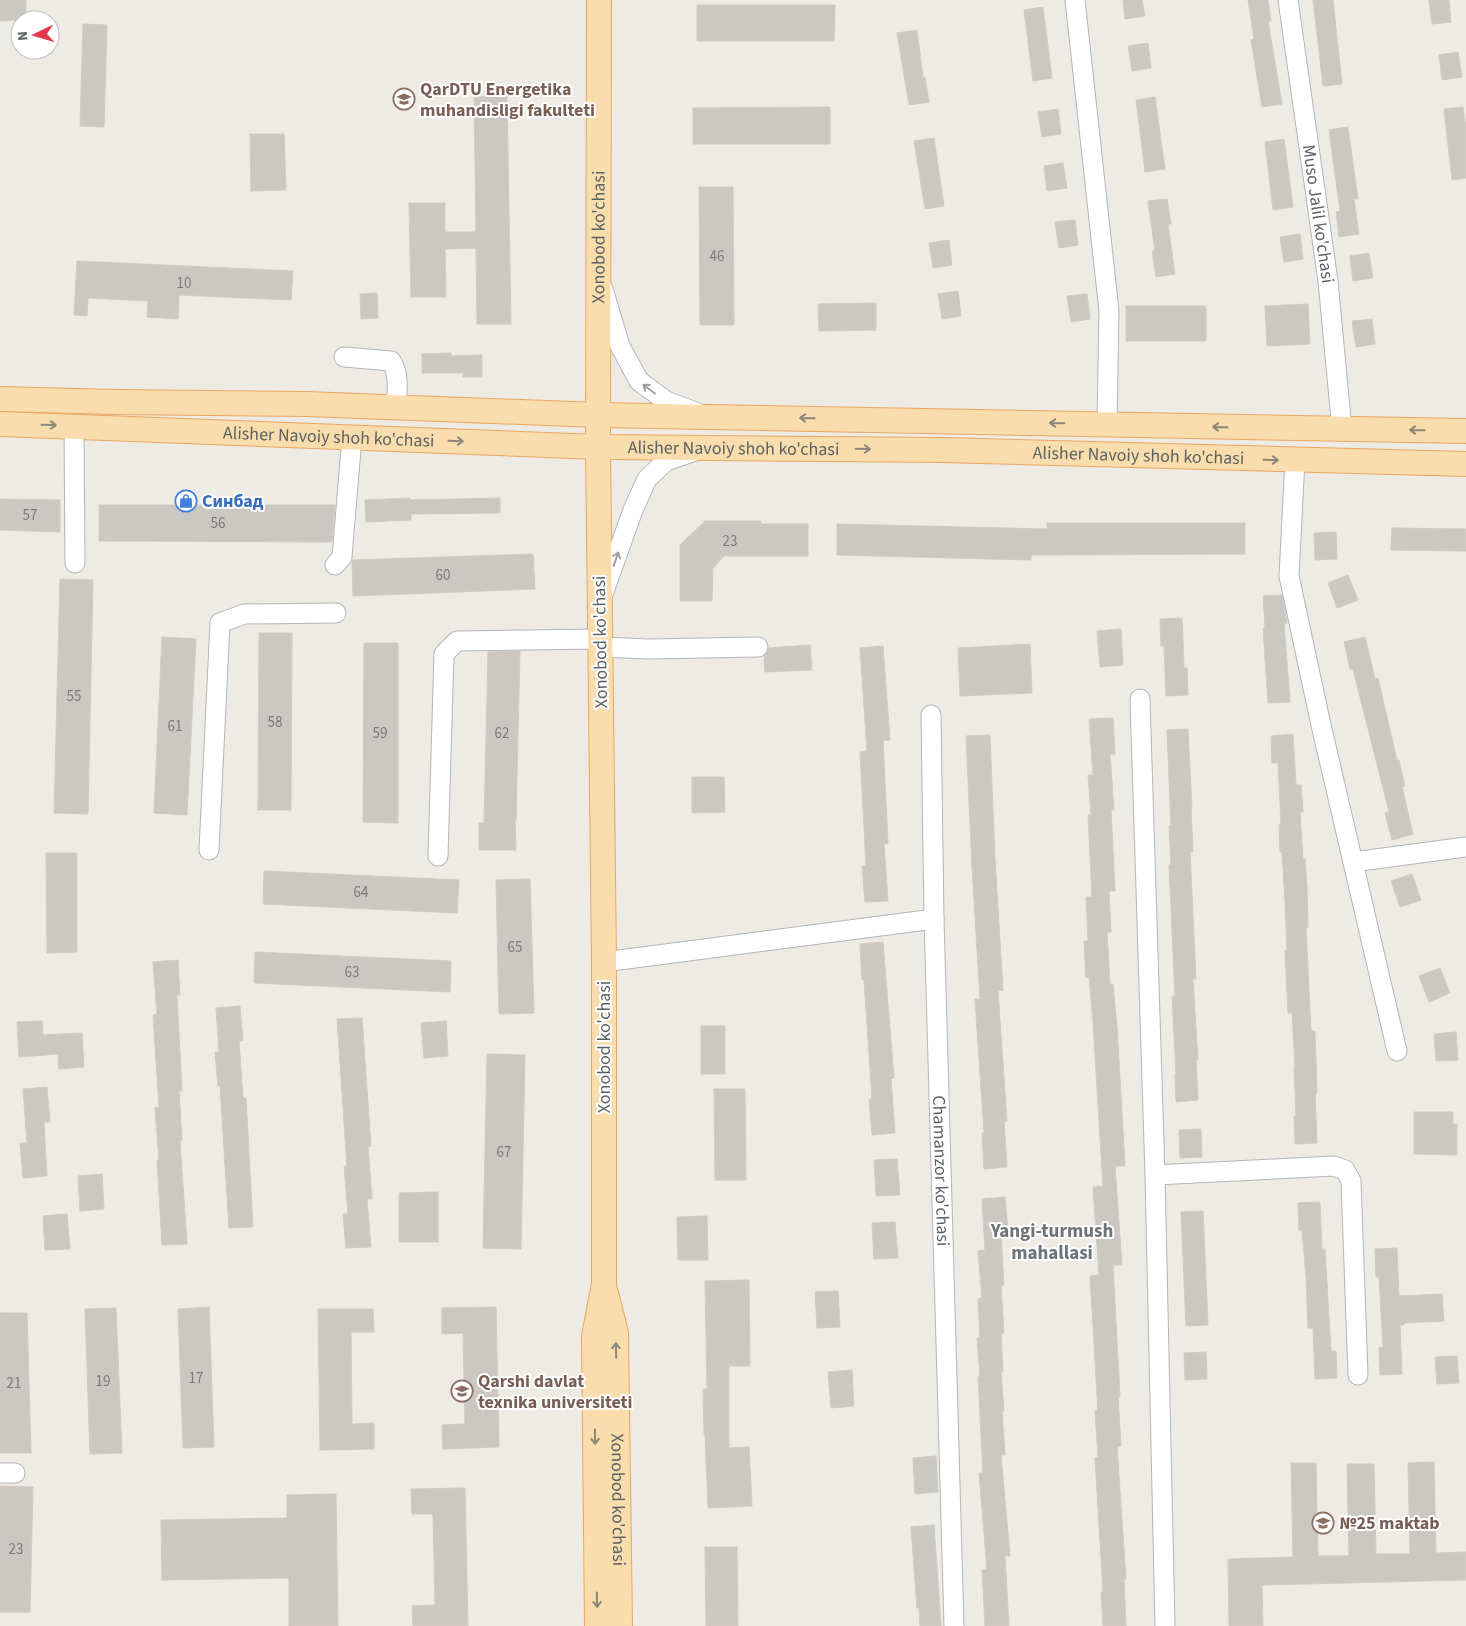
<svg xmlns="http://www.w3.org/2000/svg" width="1466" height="1626" viewBox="0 0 1466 1626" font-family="'Source Sans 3',sans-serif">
<rect width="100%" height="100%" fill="#eeeae4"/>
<path fill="#cbc7c3" stroke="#d2cac3" d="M0,0H26V20L0,21Z
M1123,0H1142L1145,16L1125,19Z
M1248,0H1268L1271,21H1268L1282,104L1262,107L1251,40L1254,39Z
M1313,0H1333L1342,84L1323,86Z
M1429,0H1449L1451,22L1432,24Z
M697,5H835L834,41H697Z
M1043,7L1052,78L1033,81L1024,10Z
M83,24L107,25L104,127L80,126Z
M917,30L923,77H925L929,102L909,105L897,33Z
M1148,43L1151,68L1132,71L1128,46Z
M1458,52L1462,77L1442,80L1439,55Z
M507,96L511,324H477L476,248L445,249L446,297H411L409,203H445V232H476L474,97Z
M1155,97L1165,169L1145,172L1136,100Z
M830,107V144H693V108Z
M1463,107L1466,128V178L1452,180L1444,109Z
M1058,109L1061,134L1042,137L1038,112Z
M1348,127L1358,199H1354L1359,234L1339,237L1336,212L1340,211L1329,130Z
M250,134H284L286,190L251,191Z
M934,138L944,206L925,209L914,141Z
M1284,139L1293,207L1273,210L1265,142Z
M1063,163L1067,188L1047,191L1044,166Z
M699,187H733L734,325H700Z
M1167,199L1171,224H1168L1175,274L1156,277L1152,251H1155L1148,201Z
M1075,220L1078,245L1059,248L1055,222Z
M1300,234L1303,259L1284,262L1280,237Z
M949,240L952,265L933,268L929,243Z
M1369,253L1373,278L1353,281L1350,256Z
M77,261L293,271L291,300L179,295L178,319L147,317L148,301L88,298L87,316L74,315Z
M958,291L961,316L942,319L938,294Z
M377,293L378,318L361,319L360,294Z
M1087,294L1090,319L1071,322L1067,296Z
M876,303V330L819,331L818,304Z
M1308,304L1310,344L1267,346L1265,306Z
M1126,306H1206V341H1126Z
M1372,319L1375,344L1356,347L1352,321Z
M451,353V356L482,355V377H463V373H422V354Z
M410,498V500L500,498V513L411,514V520L366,522L365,500Z
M0,499L60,500V532L0,530Z
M99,505H335L332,542L99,541Z
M705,521H761V524H808V556H724L713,568L712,601H680V545Z
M1047,523H1245V554L1031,555V560L837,555V524L1047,529Z
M1392,528L1466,529V551L1391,550Z
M1336,532L1337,559L1315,560L1314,533Z
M533,554L535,589L353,596L352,560Z
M1348,575L1358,600L1337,608L1328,583Z
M60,579L93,580L88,814L54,813Z
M1282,595L1286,617L1287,623H1284L1290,702L1268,703L1263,628H1265L1263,596Z
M1182,618L1184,668H1187L1188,695L1166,696L1164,646H1161L1160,619Z
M1121,629L1123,665L1100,667L1097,631Z
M259,633H292L291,810H258Z
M162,637L196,639L187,815L154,813Z
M1365,637L1375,679L1378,678L1397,760H1399L1405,786L1402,787L1413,834L1392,840L1385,813L1389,812L1353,669H1350L1344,642Z
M364,643H398V823L363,822Z
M1030,644L1032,693L960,696L958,648Z
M810,645L812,670L765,672L764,656L769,648Z
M883,646L890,740L883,741L888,843L884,844L888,901L865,902L862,866H866L860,752L867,751L860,648Z
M520,651L516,821H515L516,850H479V823H484L488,652Z
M1113,718L1115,754H1110L1114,810H1111L1115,891H1109L1111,932H1107L1110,984H1113L1117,1027L1125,1166H1115L1122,1265H1113L1120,1396L1118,1397L1121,1446H1117L1126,1579H1124L1126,1626H1103L1101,1592H1103L1095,1458L1098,1457L1095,1411H1098L1090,1276L1099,1275L1093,1187L1103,1186L1093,1022L1089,977L1086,978L1084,941H1088L1086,897H1092L1088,815H1091L1088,775H1093L1089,719Z
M1188,729L1192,808H1191L1193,852H1190L1196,979H1193L1198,1060H1196L1198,1100L1176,1102L1175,1074H1176L1172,996H1175L1169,865H1171L1169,826H1171L1167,730Z
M1293,734L1296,785H1301L1303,812H1300L1303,859H1305L1307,886L1308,927L1306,928L1311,1031H1315L1317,1093L1315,1094L1317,1143L1295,1144L1294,1116H1296L1294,1067H1295L1292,1013H1288L1285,951H1287L1285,901L1282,852H1280L1279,824H1281L1278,763H1272L1271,736Z
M990,735L995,859L1003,990L998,991L1007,1121H1004L1007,1167L984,1169L982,1133H984L975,999H980L972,867L966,736Z
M692,777H724L725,812L692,813Z
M46,853H77V952L47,953Z
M264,871L459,880L457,913L263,904Z
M1412,874L1421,900L1400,907L1391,881Z
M530,879L534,1013L499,1014L496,880Z
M883,942L894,1078L891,1079L895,1133L872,1135L869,1099H872L864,980H862L860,944Z
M255,952L451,961L450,992L254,983Z
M178,960L180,995H177L182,1091H179L182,1140L180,1141L187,1244L162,1245L157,1160H159L155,1108L159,1107L153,1015L157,1014L153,962Z
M1440,968L1450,993L1429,1002L1419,976Z
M240,1006L243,1041H239L243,1098H246L253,1227L229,1228L220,1086H218L215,1052H219L216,1008Z
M362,1018L371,1146L368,1147L372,1199H367L371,1247L346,1248L343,1214H348L344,1166H347L337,1019Z
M42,1021L43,1035L82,1033L84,1067L59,1069L58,1054L19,1057L17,1022Z
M446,1021L448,1056L424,1058L421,1023Z
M701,1026H725V1074H701Z
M1456,1032L1458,1060L1436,1061L1434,1034Z
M487,1054L525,1055L521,1249L483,1248Z
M47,1087L50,1122H44L47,1176L23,1178L20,1143H27L23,1089Z
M714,1089H745L746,1180H715Z
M1414,1112H1453V1124H1457V1155L1414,1154Z
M1201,1129L1202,1157L1180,1158L1179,1130Z
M897,1159L900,1195L876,1196L874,1160Z
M102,1174L104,1209L80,1211L78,1176Z
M438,1192V1242H399V1193Z
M1005,1197L1008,1233L1001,1234L1004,1285L1001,1286L1004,1333H1001L1003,1372H1001L1004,1411H1002L1005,1455H1001L1010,1556H1005L1009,1626H985L982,1570H987L979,1473H983L978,1377H980L977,1338H980L978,1299L982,1298L978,1251L985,1250L982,1199Z
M1320,1202L1322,1249H1325L1331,1351H1336L1337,1378L1315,1379L1313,1328H1308L1306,1277L1302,1230H1299L1298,1203Z
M1203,1211L1208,1325L1186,1326L1181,1212Z
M67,1214L70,1249L45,1250L43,1216Z
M707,1216L708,1260H678L677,1217Z
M895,1222L898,1258L874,1259L872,1223Z
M1397,1248L1399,1296L1442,1294L1444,1321L1404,1323V1325H1400L1402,1374L1380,1375L1379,1348L1383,1347L1379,1277H1376L1375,1249Z
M749,1280L750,1366H729V1448L749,1447L752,1506L708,1508L705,1434H704L703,1389H707L705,1281Z
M838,1291L840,1327L817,1328L815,1292Z
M209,1307L214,1447L183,1448L178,1309Z
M496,1307L499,1447L443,1449L442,1425L465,1424L463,1333L442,1334V1308Z
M116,1308L122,1453L90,1454L85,1309Z
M318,1309H373L374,1332H351L352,1424L374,1423V1449L320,1450Z
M0,1313H27L31,1453H0Z
M1206,1352L1207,1379L1185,1380L1184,1353Z
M1457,1356L1459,1383L1437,1384L1435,1357Z
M852,1370L854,1406L831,1408L828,1372Z
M936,1456L938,1492L915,1494L913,1458Z
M1434,1462L1436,1553L1466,1552V1580L1262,1585L1263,1626H1229L1228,1559L1293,1557L1291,1463H1316L1318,1556H1349L1347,1464H1374L1376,1554H1410L1408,1463Z
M0,1486L33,1487L30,1612H0Z
M465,1488L468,1626H413L412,1606L435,1605L433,1514H412L411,1489Z
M336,1494L338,1626H289V1578L162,1580L161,1520L287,1518V1495Z
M934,1525L941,1626H920L919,1608H917L911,1527Z
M705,1547H737L738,1626H706Z"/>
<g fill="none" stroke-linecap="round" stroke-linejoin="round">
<g stroke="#b1b6b8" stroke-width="21">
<g id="minor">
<path d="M1075,0L1109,311L1107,424"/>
<path id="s1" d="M1288,0L1328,281L1342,430"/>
<path d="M603,289L620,346L639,381L666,401L698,413"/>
<path d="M344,357L391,361C400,375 397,392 396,407"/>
<path d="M74,426L75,563"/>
<path d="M1295,460L1289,576L1321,725L1397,1051"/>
<path d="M335,565L342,557L352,437"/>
<path d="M603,594L633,510L647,479L666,461L695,451"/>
<path d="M600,647L649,649L758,647"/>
<path d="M1140,699L1155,1175L1165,1626"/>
<path id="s2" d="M931,715L934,919L954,1626"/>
<path d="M209,850L220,623L244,614L336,613"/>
<path d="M438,856L444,654L457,641L600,639"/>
<path d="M1353,862L1466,847"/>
<path d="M604,962L934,919"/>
<path d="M1155,1175L1334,1166L1345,1170L1351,1181L1358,1375"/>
<path d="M0,1473H15"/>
</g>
</g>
<g stroke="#eaa661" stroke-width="26">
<g id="major">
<path d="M0,399L116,402L307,404L598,415L1466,431"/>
<path id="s3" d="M0,424L598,447L943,450L1466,464"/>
<path id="s4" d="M606,1293L616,1333L620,1626"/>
<path id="s5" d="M597,1626L594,1336L604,1284V962L598,447L599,0"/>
</g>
</g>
<use href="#minor" stroke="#fff" stroke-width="19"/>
<use href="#major" stroke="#faddac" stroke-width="24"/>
</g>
<defs><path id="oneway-shaft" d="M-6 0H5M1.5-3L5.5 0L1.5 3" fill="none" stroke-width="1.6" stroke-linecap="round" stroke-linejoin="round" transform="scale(1.25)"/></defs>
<g stroke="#9da0a2">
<use href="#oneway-shaft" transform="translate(649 389) rotate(-143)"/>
<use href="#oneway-shaft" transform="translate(616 559) rotate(-71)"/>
</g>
<g stroke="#8b867a">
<use href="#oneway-shaft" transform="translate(807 418) rotate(-179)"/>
<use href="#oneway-shaft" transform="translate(1057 423) rotate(-179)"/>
<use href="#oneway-shaft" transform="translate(49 425) rotate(1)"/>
<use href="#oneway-shaft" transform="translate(1220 427) rotate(-179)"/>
<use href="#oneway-shaft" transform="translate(1417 430) rotate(-179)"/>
<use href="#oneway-shaft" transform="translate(456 441) rotate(2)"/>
<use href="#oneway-shaft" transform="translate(863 449) rotate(1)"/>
<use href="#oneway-shaft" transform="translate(1271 460) rotate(2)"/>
<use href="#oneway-shaft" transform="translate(616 1350) rotate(-91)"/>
<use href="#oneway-shaft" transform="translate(595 1437) rotate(89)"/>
<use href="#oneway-shaft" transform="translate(597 1600) rotate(89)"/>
</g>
<defs>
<g id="university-ring" transform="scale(1.125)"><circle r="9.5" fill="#fff" stroke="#8d6e63" stroke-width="1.5"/><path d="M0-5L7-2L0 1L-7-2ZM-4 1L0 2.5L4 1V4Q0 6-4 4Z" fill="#8d6e63"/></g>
<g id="shop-ring" transform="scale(1.125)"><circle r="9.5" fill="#fff" stroke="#3f7fe0" stroke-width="1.5"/><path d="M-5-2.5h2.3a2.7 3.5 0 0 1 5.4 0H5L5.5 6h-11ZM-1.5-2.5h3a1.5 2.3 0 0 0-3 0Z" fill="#3f7fe0"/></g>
<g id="school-ring" transform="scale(1.125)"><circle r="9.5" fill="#fff" stroke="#8d6e63" stroke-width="1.5"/><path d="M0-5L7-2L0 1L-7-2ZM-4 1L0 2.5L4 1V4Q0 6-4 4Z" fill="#8d6e63"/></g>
</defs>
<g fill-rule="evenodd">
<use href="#university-ring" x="404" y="99"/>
<use href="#shop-ring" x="186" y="501"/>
<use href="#university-ring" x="462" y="1391"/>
<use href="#school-ring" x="1323" y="1523"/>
</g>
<g text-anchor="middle" stroke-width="4" stroke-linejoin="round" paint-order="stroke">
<g font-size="15" fill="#787a7c">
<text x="717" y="261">46</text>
<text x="184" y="288">10</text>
<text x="30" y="520">57</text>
<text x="218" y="528">56</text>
<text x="730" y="546">23</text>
<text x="443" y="580">60</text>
<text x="74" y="701">55</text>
<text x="275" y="727">58</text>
<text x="175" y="731">61</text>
<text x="380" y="738">59</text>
<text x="502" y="738">62</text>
<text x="361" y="897">64</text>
<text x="515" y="952">65</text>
<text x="352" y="977">63</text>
<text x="504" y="1157">67</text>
<text x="196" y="1383">17</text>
<text x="103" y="1386">19</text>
<text x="14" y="1388">21</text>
<text x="16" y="1554">23</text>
</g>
<g font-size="18" font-weight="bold" fill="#785e54" stroke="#fff" text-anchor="start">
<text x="420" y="95">QarDTU Energetika<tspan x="420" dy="21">muhandisligi fakulteti</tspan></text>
<text x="478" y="1387">Qarshi davlat<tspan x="478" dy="21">texnika universiteti</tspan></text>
<text x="1339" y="1529">№25 maktab</text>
</g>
<g font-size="18" fill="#5c6164" stroke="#fff">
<text dy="6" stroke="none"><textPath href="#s1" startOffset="216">Muso Jalil ko'chasi</textPath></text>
<text dy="6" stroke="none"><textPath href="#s5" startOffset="1390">Xonobod ko'chasi</textPath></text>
<text dy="6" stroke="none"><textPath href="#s3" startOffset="329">Alisher Navoiy shoh ko'chasi</textPath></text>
<text dy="6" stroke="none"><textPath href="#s3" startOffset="734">Alisher Navoiy shoh ko'chasi</textPath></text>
<text dy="6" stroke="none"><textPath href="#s3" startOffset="1139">Alisher Navoiy shoh ko'chasi</textPath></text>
<text transform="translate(600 642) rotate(-91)" y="6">Xonobod ko'chasi</text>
<text transform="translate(604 1047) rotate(-90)" y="6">Xonobod ko'chasi</text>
<text dy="6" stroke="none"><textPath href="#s2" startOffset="456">Chamanzor ko'chasi</textPath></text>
<text dy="6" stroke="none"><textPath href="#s4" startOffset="208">Xonobod ko'chasi</textPath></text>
</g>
<g font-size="18" font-weight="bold" fill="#366cbe" stroke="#fff" text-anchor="start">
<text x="202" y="507">Синбад</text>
</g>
<g font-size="19" font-weight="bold" fill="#6d7376" stroke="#fff">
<text x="1052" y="1237">Yangi-turmush<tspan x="1052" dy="22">mahallasi</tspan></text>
</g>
</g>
<g transform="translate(35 35) rotate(265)"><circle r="24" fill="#ffffff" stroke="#bec0c1"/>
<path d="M0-4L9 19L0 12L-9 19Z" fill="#e0384f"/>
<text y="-8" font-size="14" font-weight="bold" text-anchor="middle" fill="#5c6164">N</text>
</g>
</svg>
